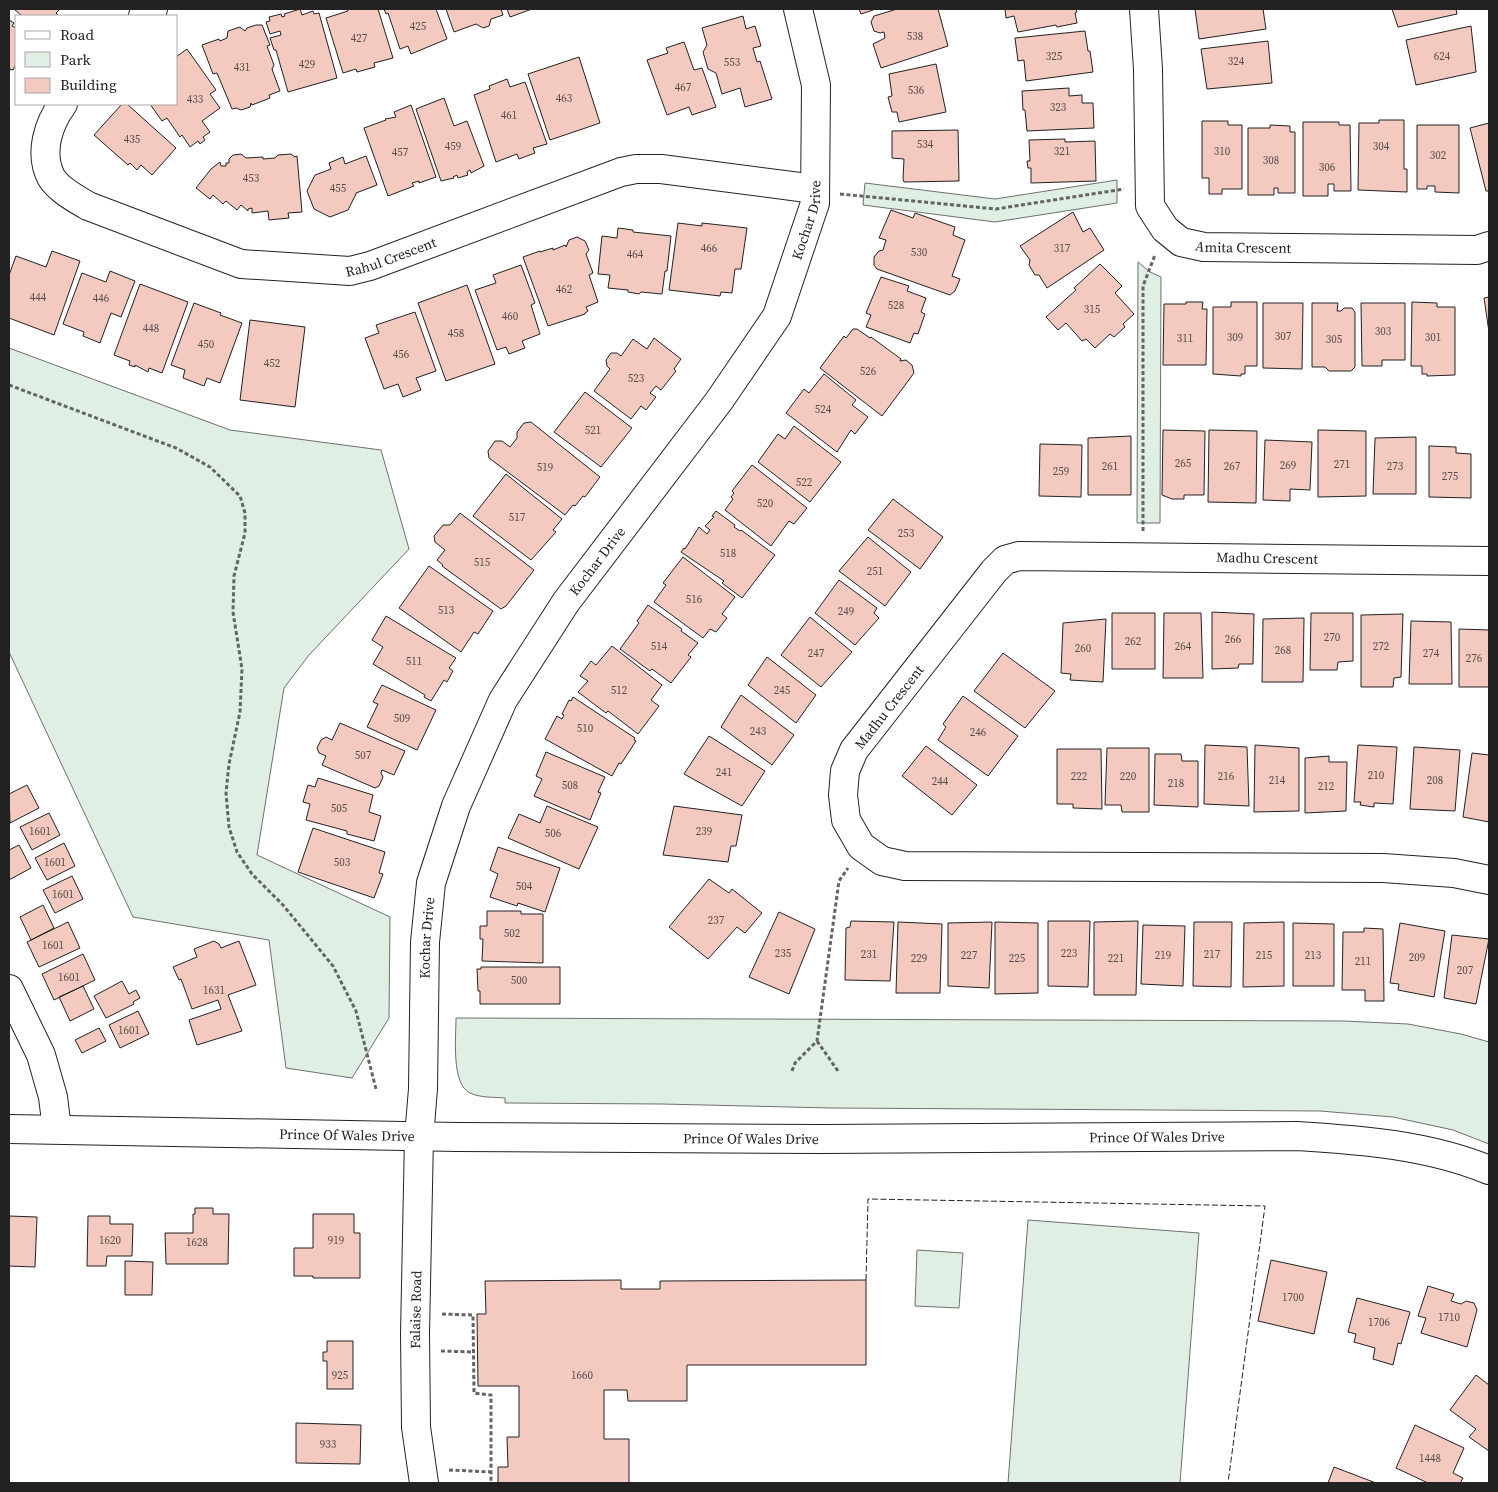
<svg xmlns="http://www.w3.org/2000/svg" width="1498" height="1492" viewBox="0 0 1498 1492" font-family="'Source Serif 4',serif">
<rect width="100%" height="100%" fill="#fff"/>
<path fill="#e0efe3" stroke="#6f6f6f" d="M1117,180V203L995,222L863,205L865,183L995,199Z
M1138,262L1150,272L1161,277L1160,523H1137Z
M9,348L230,430L381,450L409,549L309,655L284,688L257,855L390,917L389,1018L352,1078L286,1068L269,940L133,917L9,652Z
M456,1018L1344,1021L1408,1024L1461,1034L1489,1042V1144L1453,1130L1393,1117L1320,1111L831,1108L662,1104L505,1103V1098C493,1097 481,1098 470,1093C451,1084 456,1037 456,1018Z
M1028,1220L1199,1233L1180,1483H1008Z
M917,1250L963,1253L959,1308L915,1306Z"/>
<path fill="#f3c9c0" stroke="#222" d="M14,9H60L56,13L59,16H22Z
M300,9L302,15L313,11L314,14L319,13L337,78L288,92L276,50H274L270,38L281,35L280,31L270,34L266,22L270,21L269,17L281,14L282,17L285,16L284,14Z
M347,9H378L393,58L374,63L375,67L357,72L356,69L343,73L326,18L348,11Z
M384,9H436L447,39L411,54L408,46L400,49L388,13L386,14Z
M446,9H501L503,15L491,19L489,26L483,28L476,24L454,32Z
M507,9H532L510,17Z
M859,9H876L861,14Z
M897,9H938L948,46L881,68L873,44L885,38L884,32L880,33L874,31L871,22L874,16Z
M1005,9H1076L1077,12L1075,13L1077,23L1057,27L1056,25L1018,32L1014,16L1006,18Z
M1195,9H1263L1266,29L1199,39Z
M1392,9H1456L1457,14L1398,27Z
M743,16L746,29L755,26L761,46L753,48L757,62L760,61L772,99L745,107L740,88L722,94L716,73L708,69L703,52L707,45L702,28Z
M9,20L14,23L12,26L16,28V64L13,70L10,69L9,75Z
M256,25H262L270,45L267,46L274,65L272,69L280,91L269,95L270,98L252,105L251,103L250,107L241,110L236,108L232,109L217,73L213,74L202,45L219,39L220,41L227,38L228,31L240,27L245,31L247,28Z
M1471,26L1476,72L1416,85L1406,40Z
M1085,31L1088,51H1090L1093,72L1026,81L1024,60L1018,61L1015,38Z
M1268,41L1272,83L1207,89L1201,49Z
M684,42L694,70L702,68L716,107L692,115L689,107L667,115L647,60L668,53L666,48Z
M187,49L216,90L210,94L220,108L202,121L210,132L203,137L205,140L200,144L198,141L190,147L182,135L180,137L167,118L162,121L150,104H176V57Z
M579,57L600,123L550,140L528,74Z
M936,64L946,112L899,122L897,112H892L888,97L892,96L889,74Z
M507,79L510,87L525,82L547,144L533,148L535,153L519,159L517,154L496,162L474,95L490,89L489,86Z
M1069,88V96L1082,95V103H1093L1094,128L1027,131L1025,110H1023L1022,91Z
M444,98L454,126L467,121L484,166L471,173L470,170L467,172L468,175L458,178L457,175L453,177L454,178L441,181L416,109Z
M122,104H127L176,148L152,175L141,165L137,170L130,163L128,165L94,135Z
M411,105L436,177L419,183V181L412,183L414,186L388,196L364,128L386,120L385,119L396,117L394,112Z
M1379,120H1404V169H1407V192L1358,190L1359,123H1379Z
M1202,121H1228V125H1242V189H1222V194H1209V178H1202Z
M1303,122H1339V125H1350L1351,191H1334V184H1328V196H1303Z
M1489,123V191H1486L1470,128Z
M1270,125L1290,126V132H1295V193H1278V188H1274V195H1248V128H1270Z
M1417,125H1459V193L1435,192V186H1427V189H1417Z
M958,130L959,181L904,182L903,179L904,159L892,158V131Z
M1065,139V142L1095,141L1096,181L1031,183V168H1028L1027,161H1030L1029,140Z
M241,154L246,158L263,157V159L275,158L278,155L291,154L295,157L297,156L302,212L288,213L289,218L269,220L268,211L252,213V208L248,209V211L241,205L237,210L226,201L223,204L213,195L210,199L196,188L211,169L220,162L221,166H226V163H229V159L233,155Z
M366,156L377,185L356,193V194L348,210L330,217L314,209L307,191L315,175L331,169L329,163L343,157L345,164Z
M891,210L913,218L915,213L955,227L953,235L965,240L952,276L960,279L955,291L950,295L877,269L874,265V257L879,251L883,250L886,240L879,238Z
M1073,212L1083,232L1090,228L1104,250L1047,288L1039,275H1035L1029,265L1030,260L1020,246Z
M678,223L702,226V223L747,228L741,269H735L732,293L721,292L720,296L669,290Z
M618,228L633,230V232L671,236L667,271H665L662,294L641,292L639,294L628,292V290L608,288L610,275L598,274L602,236L617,238Z
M577,237L585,241L589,250L586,254L593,273L589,275L598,302L586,307L588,311L585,313V314L548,326L523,257L540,251V252L553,248V250L565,245L566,247L569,240Z
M52,251L80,261L54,335L9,318V275L16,256L46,267Z
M1100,264L1122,286L1115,293L1134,314L1123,324L1125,327L1114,337L1110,334L1095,348L1086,339L1082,341L1066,323L1058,330L1046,317L1076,290L1074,288Z
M521,265L535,303L531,305L540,334L522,341L525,348L509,354L506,347L497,350L475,290L496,283L493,275Z
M110,271L135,281L121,317L111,313L100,343L83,336L84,332L63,324L82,273L106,282Z
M881,277L909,286L907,291L926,298L921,312L925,314L918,334L914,333L910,343L866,327L871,315L866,313Z
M140,284L188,302L162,373L149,368L148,372L135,365V367L129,365L130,361L114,355Z
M467,285L495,364L446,381L418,303Z
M1489,297V332L1484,298Z
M1186,302H1203L1202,309H1207L1206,365H1163L1164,304H1186Z
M1231,302H1257V366H1245V374H1241V376L1213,374V307H1231Z
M1412,302L1437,303V307H1455V375L1427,376V374H1422V366H1411Z
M194,303L221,313L220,315L242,323L220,383L207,378L204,386L183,378L185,370L171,365Z
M1263,303H1303L1302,369L1263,368Z
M1312,303H1338L1337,311H1341L1344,308H1352L1355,312V367L1351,371H1329L1325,367H1312Z
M1361,303H1405V360H1382V366H1362Z
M415,312L436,371L416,378L421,390L403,397L398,384L384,389L365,338L379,333L376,325Z
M250,320L305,327L295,407L240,400Z
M853,329H857L870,338L871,337L901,359L900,361L906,360L912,365L914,373L882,416L820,368L844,336L846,338Z
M654,338L681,359L674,369L676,371L661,390L656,386L650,393L656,397L646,410L641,406L631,419L594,391L610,369L607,366L606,360L611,353H617L621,356L633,339L647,349Z
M824,374L856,400L852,405L868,417L855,434L851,430L837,452L786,413L804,389L809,393Z
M585,392L632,428L601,467L554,432Z
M531,422L600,477L585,497L583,496L575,506L573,505L565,515L489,458L488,451L495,441H502L510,447L517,438V432L524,423Z
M794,426L841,462L810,502L758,462L778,434L785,439Z
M1163,430L1205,431L1204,495H1184V499H1172L1162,495Z
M1209,430L1257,431L1256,503L1208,502Z
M1318,430L1366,431V496L1318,497Z
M1131,436V495H1088V438Z
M1416,437V494H1373L1375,438Z
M1265,440L1312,442L1310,490L1290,489V501L1263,500Z
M1040,444L1082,445L1081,497L1039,496Z
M1429,446L1456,447V453L1471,454V498L1429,497Z
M752,465L807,508L794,524L789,521L771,546L725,510L733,499L731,497L734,493L732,491Z
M506,474L562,519L553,530L556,532L531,560L473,516Z
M893,499L943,537L920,569L868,530Z
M716,511L735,525L734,527L740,531L741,530L775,555L742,598L722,583L724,581L681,552L684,548L685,549L699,527L707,534L710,530L705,526L714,517L712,516Z
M460,513L534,570L506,606L501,609L442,566L443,565L437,560L445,550L435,542L434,536L443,525H450Z
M868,537L911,572L885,606L839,571Z
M683,557L735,597L722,614L727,618L716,632L710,629L703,638L654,602L666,585L663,583Z
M429,566L493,611L478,634L474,632L461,652L399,608Z
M839,580L877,608L874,613L879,618L855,645L815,613Z
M648,605L682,629L681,631L698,643L688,655L691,657L671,683L652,669L650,671L620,649L639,623L637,621Z
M1212,612L1254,614L1253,664H1239L1238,668L1212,669Z
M1112,613H1155V669H1112Z
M1164,613H1201L1203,678H1163Z
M1311,613H1353V661L1338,662L1337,670H1310Z
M1403,614L1401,677L1394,678L1393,687H1361V615Z
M386,616L456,658L449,668L453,671L447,682L444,680L431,701L424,697L425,695L373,664L383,647L372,640Z
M810,617L852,652L821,687L781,655Z
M1304,618L1303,682H1262L1263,619Z
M1106,619L1103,682L1070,680L1071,674L1061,673L1063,623Z
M1411,621L1451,622L1452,684H1409Z
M1459,629L1489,630V687H1459Z
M612,646L662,685L651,700L659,706L638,734L608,711L606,713L578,692L588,681L580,676L591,661L596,665Z
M1003,653L1055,691L1025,728L974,691Z
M767,657L816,695L796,723L748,685Z
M382,685L436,710L417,750L367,727L378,704L373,702Z
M741,695L794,735L772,765L721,727Z
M963,696L1018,736L988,776L938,740L946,727L943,724Z
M573,697L635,738L634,740L636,741L621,764L619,763L612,776L545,739L557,716L562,719L564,715L562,714L569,700L571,701Z
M340,723L405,751L394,775L382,770L381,773L383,777L379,786L375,788L322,765L326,756L319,753L317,748L321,740L326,737L332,740Z
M709,736L765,771L742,806L684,774Z
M1205,745L1247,747L1249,806L1204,804Z
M1255,745L1299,748V811L1254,812Z
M1358,745L1397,747L1393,804L1374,803V807L1360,805L1361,802H1354Z
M926,746L977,785L952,815L902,776Z
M1414,747L1460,750L1455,811L1410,809Z
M1107,748H1149V812H1122L1121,805H1105Z
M1057,749H1101L1102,809L1073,808V804H1057Z
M546,752L605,777L598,792L601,793L590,820L534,796L542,779L536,776Z
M1472,753L1489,755V822L1463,817Z
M1155,754H1181L1182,761H1198V807L1154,805Z
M1329,756V762H1347L1346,811L1305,813V758Z
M318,778L373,795L369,812L381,816L374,841L347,834V831L306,820L310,804L303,802L308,785L315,787Z
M27,785L39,808L10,823L9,794Z
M547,806L598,827L579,869L508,838L519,814L540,823Z
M674,806L742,815L736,846H731L728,862L663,855Z
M49,813L60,835L32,850L20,827Z
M313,828L385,852L379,873L383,874L374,898L298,872Z
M64,843L75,866L47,880L35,858Z
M19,845L31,868L9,880V850Z
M498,847L560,868L545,912L518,903L517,906L490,897L498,874L490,870Z
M72,876L83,899L55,913L43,890Z
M709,879L729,893L732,889L762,913L745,933L737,927L708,959L669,927Z
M43,905L54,928L31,940L20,917Z
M487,911H521V914H543V963L482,961L483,939H480V926H487Z
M779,912L815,929L789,994L749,977Z
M851,921L894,922L890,981L845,980L846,928L850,927Z
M1048,921H1090L1088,987L1048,986Z
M1138,921L1136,995H1094V922Z
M68,922L80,948L39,967L27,942Z
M898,922L942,924L940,993H896Z
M992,922L989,988L948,986V923Z
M995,922L1038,923V993L995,994Z
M1194,922H1232L1231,987L1193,986Z
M1284,922V986L1243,987L1244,923Z
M1293,923L1334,924V986H1293Z
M1400,923L1445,931L1434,997L1398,990L1399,984L1390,983Z
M1143,925L1185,926L1183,986L1141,984Z
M1364,928L1383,929L1384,1001H1365V990H1342L1343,932H1364Z
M1452,935L1489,939L1476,1004L1444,998Z
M214,941L219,944L221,948L239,941L256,985L228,995L242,1031L197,1045L189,1020L221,1009L218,1000L192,1009L181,979L179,980L173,967L197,957L194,949Z
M83,954L95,980L54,1000L42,974Z
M481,967H560V1004H480V991H478L477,969H481Z
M122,981L129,994L136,990L140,998L133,1002L134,1004L106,1018L94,996Z
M83,986L94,1009L70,1021L59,997Z
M138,1011L149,1034L120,1048L109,1025Z
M99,1028L106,1041L82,1053L75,1040Z
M195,1208H213V1214H229L228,1264H166L165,1233H193V1214H195Z
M313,1214H354V1233H360V1278H313V1276H294V1248H313Z
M9,1216L37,1217L35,1267L9,1266Z
M88,1216H110V1224H133L132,1256H107L106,1266H87Z
M1271,1260L1327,1272L1314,1334L1258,1321Z
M125,1261L153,1262L152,1295H125Z
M621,1280V1289H660V1281L866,1280V1365H687V1401H628L627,1390H604V1439H629V1483H498V1467H508L507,1437H519V1386H478L477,1314H486L485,1281Z
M1428,1286L1454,1294L1451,1301L1461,1304L1466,1301L1474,1303L1477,1310L1467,1347L1421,1333L1426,1318L1418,1316Z
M1357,1298L1410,1312L1401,1344L1398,1343L1393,1365L1373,1359L1375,1348L1354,1342L1356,1334L1348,1332Z
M327,1341H353V1389H327V1361H323V1352H327Z
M1476,1375L1489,1385V1451L1469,1437L1476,1429L1450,1410Z
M296,1423L361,1425L360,1464L296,1463Z
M1415,1425L1464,1448L1453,1473L1463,1478L1460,1483H1428L1396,1468Z
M1334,1467L1376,1483H1328Z"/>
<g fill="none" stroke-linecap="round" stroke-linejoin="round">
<g stroke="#222" stroke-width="30">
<g id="minor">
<path id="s1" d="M1144,9L1148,69L1150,206L1165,229L1181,242L1204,247L1477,250L1489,246"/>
<path d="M143,16L153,9"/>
<path id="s2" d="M63,104C48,124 39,153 51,177C59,190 75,198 88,206L241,264L350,271L370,266L621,172L636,169H661L815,189"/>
<path d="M1489,561L1019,556L1005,560L994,571L854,750L845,771L843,795L846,820L861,846L882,861L905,866L1383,868L1454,873L1489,880"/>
<path d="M9,989L41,1055L53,1097L57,1129"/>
<path id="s3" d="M424,1483L416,1427L415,1334L419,1137L423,1089L425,942L431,883L456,806L503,700L566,602L719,401L777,316L815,203L816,85L798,9"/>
</g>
</g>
<g stroke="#222" stroke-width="30">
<g id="major">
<path id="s4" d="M9,1129L458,1137L821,1139L1297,1136C1362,1140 1428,1145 1489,1170"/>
</g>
</g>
<path stroke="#646464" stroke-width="3" stroke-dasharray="4 2.5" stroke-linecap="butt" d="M840,194L996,209L1124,189
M9,385L176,448L210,467L240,496L245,513V533L234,576L233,612L242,669L240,712L229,764L226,793L229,827L237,852L252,874L283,905L333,966L356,1011L376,1089
M1143,531V286L1155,255
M817,1041L838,1071
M792,1071L795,1063L817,1041L839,881L848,868
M442,1314L473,1315L474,1393L491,1395V1483
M441,1351L473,1352
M449,1470L491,1472"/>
<use href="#minor" stroke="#fff" stroke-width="28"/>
<use href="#major" stroke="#fff" stroke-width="28"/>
<path stroke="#222" stroke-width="1" stroke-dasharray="6 2.5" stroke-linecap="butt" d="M866,1280L868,1199L1265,1206L1228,1483"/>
</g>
<g text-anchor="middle" stroke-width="4" stroke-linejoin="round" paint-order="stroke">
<g font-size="11" fill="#564c4a">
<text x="418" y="30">425</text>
<text x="915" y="40">538</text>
<text x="359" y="42">427</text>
<text x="1054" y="60">325</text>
<text x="1442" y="60">624</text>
<text x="1236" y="65">324</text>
<text x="732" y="66">553</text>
<text x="307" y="68">429</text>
<text x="242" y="71">431</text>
<text x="683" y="91">467</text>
<text x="916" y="94">536</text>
<text x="564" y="102">463</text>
<text x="195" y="103">433</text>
<text x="1058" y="111">323</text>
<text x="509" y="119">461</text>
<text x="132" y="143">435</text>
<text x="925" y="148">534</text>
<text x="453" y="150">459</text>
<text x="1381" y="150">304</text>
<text x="1062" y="155">321</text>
<text x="1222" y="155">310</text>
<text x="400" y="156">457</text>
<text x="1438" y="159">302</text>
<text x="1271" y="164">308</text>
<text x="1327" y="171">306</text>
<text x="251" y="182">453</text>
<text x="338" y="192">455</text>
<text x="709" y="252">466</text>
<text x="1062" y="252">317</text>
<text x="919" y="256">530</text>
<text x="635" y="258">464</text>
<text x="564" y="293">462</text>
<text x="38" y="301">444</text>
<text x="101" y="302">446</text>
<text x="896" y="309">528</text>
<text x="1092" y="313">315</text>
<text x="510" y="320">460</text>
<text x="151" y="332">448</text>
<text x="1383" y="335">303</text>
<text x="456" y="337">458</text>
<text x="1283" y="340">307</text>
<text x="1235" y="341">309</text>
<text x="1433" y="341">301</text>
<text x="1185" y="342">311</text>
<text x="1334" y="343">305</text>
<text x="206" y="348">450</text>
<text x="401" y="358">456</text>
<text x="272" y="367">452</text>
<text x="868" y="375">526</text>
<text x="636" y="382">523</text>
<text x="823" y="413">524</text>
<text x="593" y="434">521</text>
<text x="1183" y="467">265</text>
<text x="1342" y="468">271</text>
<text x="1288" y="469">269</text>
<text x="1110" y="470">261</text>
<text x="1232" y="470">267</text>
<text x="1395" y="470">273</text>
<text x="545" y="471">519</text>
<text x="1061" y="475">259</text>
<text x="1450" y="480">275</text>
<text x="804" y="486">522</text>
<text x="765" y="507">520</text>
<text x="517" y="521">517</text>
<text x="906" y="537">253</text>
<text x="728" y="557">518</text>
<text x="482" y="566">515</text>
<text x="875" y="575">251</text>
<text x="694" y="603">516</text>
<text x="446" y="614">513</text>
<text x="846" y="615">249</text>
<text x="1332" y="641">270</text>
<text x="1233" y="643">266</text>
<text x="1133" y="645">262</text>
<text x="659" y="650">514</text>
<text x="1183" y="650">264</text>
<text x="1381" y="650">272</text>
<text x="1083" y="652">260</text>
<text x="1283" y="654">268</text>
<text x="816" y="657">247</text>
<text x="1431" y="657">274</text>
<text x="1474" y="662">276</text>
<text x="414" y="665">511</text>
<text x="619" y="694">512</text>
<text x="782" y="694">245</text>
<text x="402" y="722">509</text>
<text x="585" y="732">510</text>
<text x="758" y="735">243</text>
<text x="978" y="736">246</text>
<text x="363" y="759">507</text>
<text x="724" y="776">241</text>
<text x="1376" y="779">210</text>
<text x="1079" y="780">222</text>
<text x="1128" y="780">220</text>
<text x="1226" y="780">216</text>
<text x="1277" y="784">214</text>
<text x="1435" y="784">208</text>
<text x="940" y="785">244</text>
<text x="1176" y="787">218</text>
<text x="570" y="789">508</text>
<text x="1326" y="790">212</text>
<text x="339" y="812">505</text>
<text x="40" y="835">1601</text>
<text x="704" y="835">239</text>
<text x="553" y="837">506</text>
<text x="55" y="866">1601</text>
<text x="342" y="866">503</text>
<text x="524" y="890">504</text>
<text x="63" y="898">1601</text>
<text x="716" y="924">237</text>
<text x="512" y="937">502</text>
<text x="53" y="949">1601</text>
<text x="783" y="957">235</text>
<text x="1069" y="957">223</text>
<text x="869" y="958">231</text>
<text x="1212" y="958">217</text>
<text x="969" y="959">227</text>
<text x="1163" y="959">219</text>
<text x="1264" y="959">215</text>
<text x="1313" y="959">213</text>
<text x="1417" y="961">209</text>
<text x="919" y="962">229</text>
<text x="1017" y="962">225</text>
<text x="1116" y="962">221</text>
<text x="1363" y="965">211</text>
<text x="1465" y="974">207</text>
<text x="69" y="981">1601</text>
<text x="519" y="984">500</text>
<text x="214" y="994">1631</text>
<text x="129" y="1034">1601</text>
<text x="110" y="1244">1620</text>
<text x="336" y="1244">919</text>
<text x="197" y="1246">1628</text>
<text x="1293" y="1301">1700</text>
<text x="1449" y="1321">1710</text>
<text x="1379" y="1326">1706</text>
<text x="340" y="1379">925</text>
<text x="582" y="1379">1660</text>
<text x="328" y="1448">933</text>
<text x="1430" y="1462">1448</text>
</g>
<g font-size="14" fill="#222" stroke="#fff">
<text dy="5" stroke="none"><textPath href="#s3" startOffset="1371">Kochar Drive</textPath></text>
<text dy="5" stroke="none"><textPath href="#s1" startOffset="308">Amita Crescent</textPath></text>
<text dy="5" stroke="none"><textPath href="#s2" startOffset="441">Rahul Crescent</textPath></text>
<text transform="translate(1267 558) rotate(1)" y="5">Madhu Crescent</text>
<text dy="5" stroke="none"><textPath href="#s3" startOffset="966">Kochar Drive</textPath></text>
<text transform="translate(889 707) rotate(-52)" y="5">Madhu Crescent</text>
<text dy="5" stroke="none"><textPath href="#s3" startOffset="546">Kochar Drive</textPath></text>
<text dy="5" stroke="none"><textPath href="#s4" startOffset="338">Prince Of Wales Drive</textPath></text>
<text dy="5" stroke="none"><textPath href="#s4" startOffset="1148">Prince Of Wales Drive</textPath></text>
<text dy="5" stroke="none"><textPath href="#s4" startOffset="742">Prince Of Wales Drive</textPath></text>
<text dy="5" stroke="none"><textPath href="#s3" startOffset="174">Falaise Road</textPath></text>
</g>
</g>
<rect width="1498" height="1492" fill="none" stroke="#222222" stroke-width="20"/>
<rect x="15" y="15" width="162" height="90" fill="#ffffff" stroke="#a7a7a7"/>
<rect x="25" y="31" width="25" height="8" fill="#ffffff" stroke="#a7a7a7"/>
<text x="60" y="40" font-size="15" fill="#222222">Road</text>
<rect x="25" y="52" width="25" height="15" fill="#e0efe3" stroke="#a7a7a7"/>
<text x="60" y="65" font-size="15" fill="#222222">Park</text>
<rect x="25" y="78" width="25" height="15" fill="#f3c9c0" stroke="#a7a7a7"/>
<text x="60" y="90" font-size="15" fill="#222222">Building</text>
</svg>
